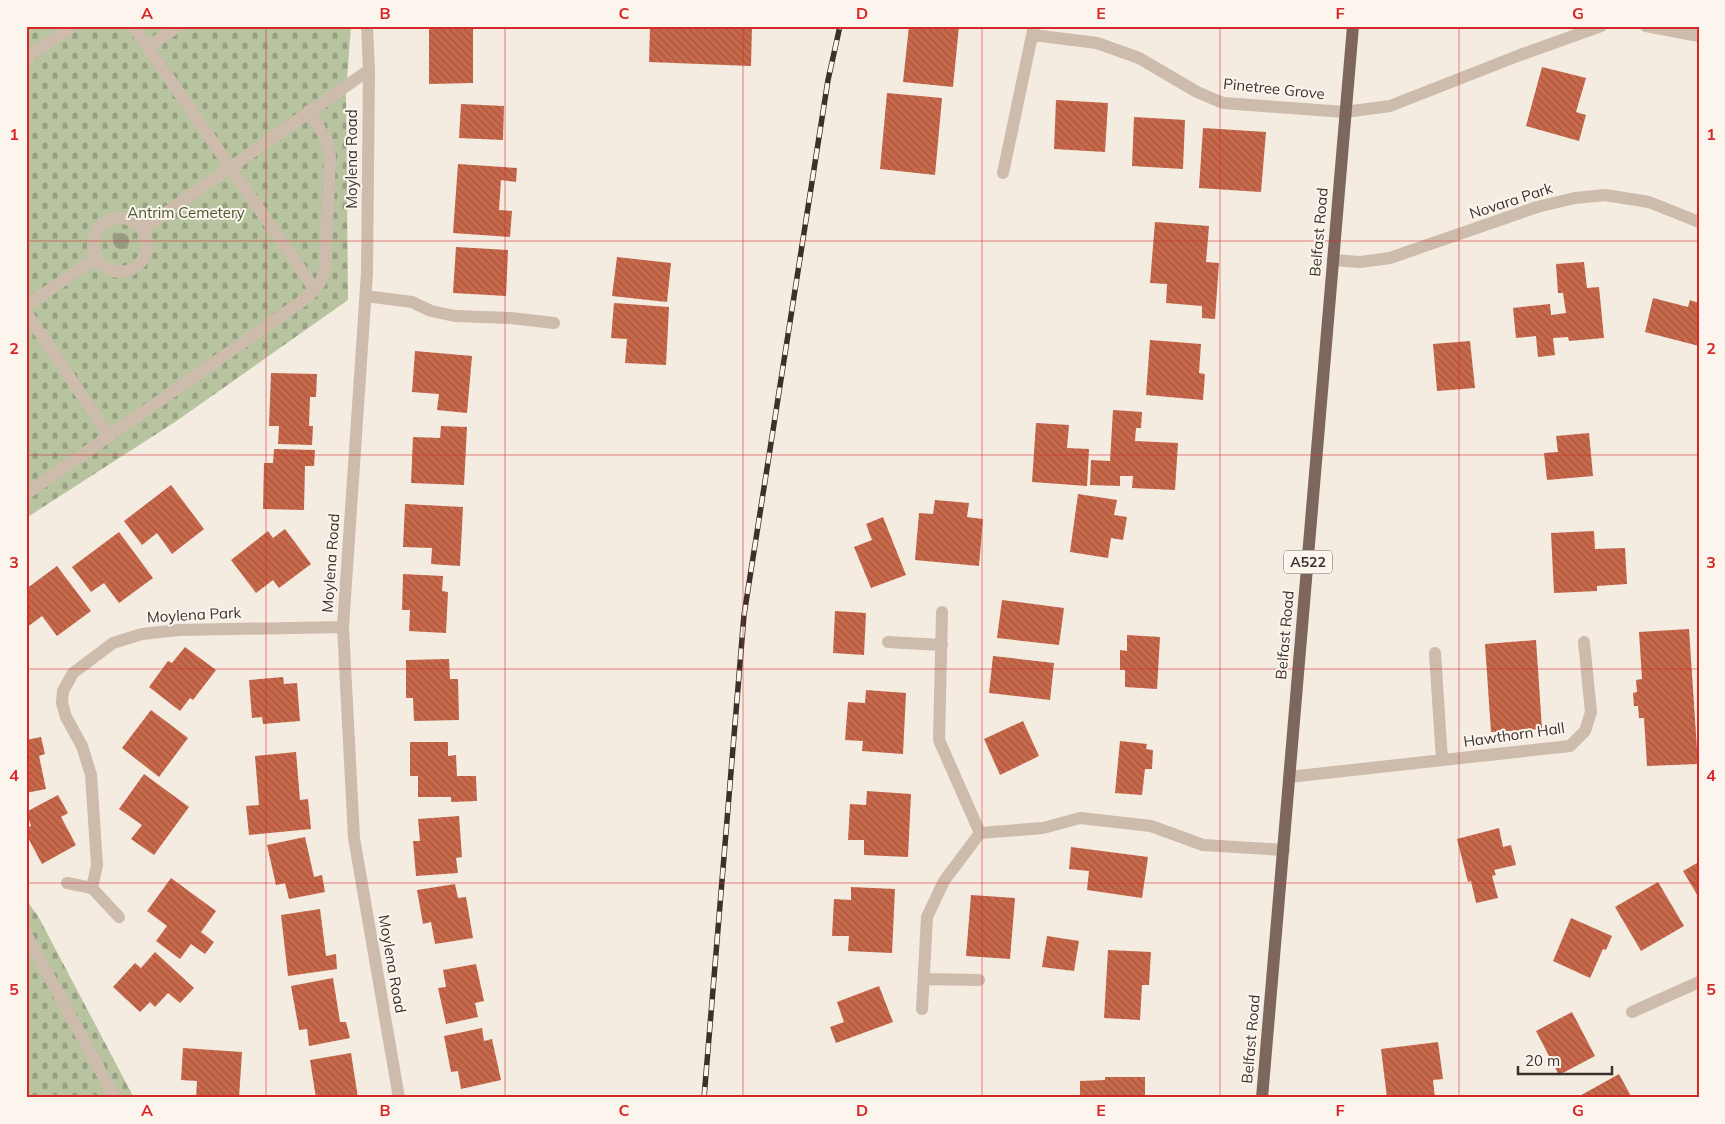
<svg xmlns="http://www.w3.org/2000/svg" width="1725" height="1124" viewBox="0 0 1725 1124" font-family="Mulish,sans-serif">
<defs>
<pattern id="cemetery-stones" width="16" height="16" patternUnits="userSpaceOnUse" patternTransform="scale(1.25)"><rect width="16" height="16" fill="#b8c4a0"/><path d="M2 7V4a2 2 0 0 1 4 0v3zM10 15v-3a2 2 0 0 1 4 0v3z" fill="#97a083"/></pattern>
<pattern id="building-back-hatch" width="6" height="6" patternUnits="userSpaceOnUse" patternTransform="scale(1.25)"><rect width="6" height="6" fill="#c8694b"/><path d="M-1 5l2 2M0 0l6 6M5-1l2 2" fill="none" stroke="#a4573f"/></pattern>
</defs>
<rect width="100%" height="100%" fill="#f4ebe1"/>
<path fill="url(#cemetery-stones)" d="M26,26H351L346,94L348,300L175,422L26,518Z
M26,900L38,916L134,1098H26Z"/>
<path fill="url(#building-back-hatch)" d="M429,26H473V83L429,84Z
M650,26H752L751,66L649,62Z
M909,26H959L953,87L903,82Z
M1542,67L1586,78L1576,112L1586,115L1579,141L1526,126Z
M887,93L942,98L935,175L880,169Z
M1056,100L1108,103L1105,152L1054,149Z
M461,104L504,106L503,140L459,138Z
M1134,117L1185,120L1183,169L1132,166Z
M1203,128L1266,132L1261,192L1199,188Z
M458,164L517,168L516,182L501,180L499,210L512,211L510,237L453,233Z
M1155,222L1209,226L1206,262L1219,263L1215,319L1202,318V306L1166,303L1167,284L1150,283Z
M456,247L508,250L506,296L453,293Z
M617,257L671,263L667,302L612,296Z
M1584,262L1587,288L1599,287L1604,338L1569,341L1568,337L1553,338L1555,355L1538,357L1536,336L1516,338L1513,308L1550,304L1551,315L1566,313L1563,293H1558L1556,264Z
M1653,298L1688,307L1690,300L1699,303V346L1645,332Z
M614,303L669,307L666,365L625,363L627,339L611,338Z
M1150,340L1201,344L1199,373L1205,374L1203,400L1146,395Z
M1470,341L1475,388L1437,391L1433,344Z
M415,351L472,356L467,413L437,410L439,394L412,392Z
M271,373L317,374L316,397H310L309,426H313L312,445L278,444L279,426H269Z
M1113,410L1142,412L1141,428H1136L1135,441L1178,443L1175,490L1132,488L1133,476H1120V486L1090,485L1091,460L1110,461Z
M1036,423L1069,425L1067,448L1089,449L1087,486L1032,482Z
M441,426L467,427L464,485L411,483L413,437L440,438Z
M1589,433L1593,476L1547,480L1544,453L1558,452L1556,436Z
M274,449L315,450L314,466H305L304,510L263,509L264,463H273Z
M171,485L204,529L172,554L157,533L142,545L124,521Z
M1078,494L1117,500L1114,515L1127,517L1123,540L1111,538L1108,558L1070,552Z
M935,500L969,503L967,517L983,519L979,566L915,560L919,513L933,514Z
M405,504L463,507L460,566L431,564L432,548L403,547Z
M883,517L906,575L871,588L854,547L872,540L866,524Z
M285,529L311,564L279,588L273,580L256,593L231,560L268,531L273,538Z
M1594,531L1595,549L1625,548L1627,584L1597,586V591L1554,593L1551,533Z
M119,532L153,578L119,603L104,583L91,592L72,567Z
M57,566L91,611L57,636L42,616L26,628V589Z
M403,574L443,576L442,591L448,592L446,633L409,631L410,610H402Z
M1002,600L1064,608L1059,645L997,638Z
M835,611L866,613L864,655L833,653Z
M1689,629L1698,764L1647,766L1644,718H1639L1638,706H1634L1633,693L1637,692L1636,680L1642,679L1639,632Z
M1127,635L1160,637L1157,689L1125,687V670H1120V650L1127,651Z
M1536,640L1542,729L1491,732L1485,644Z
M185,647L216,670L193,700L190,698L180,711L149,687L168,661L172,663Z
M993,656L1054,663L1050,700L989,693Z
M449,659L450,679H458L459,720L414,721L413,698H406V660Z
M283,677L284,684L297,683L300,721L263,724L262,717L252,718L249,680Z
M866,690L906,693L903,754L862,751L863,741L845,740L848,702L865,703Z
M151,710L188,738L159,777L122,748Z
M1023,721L1039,756L1000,775L984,739Z
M41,737L45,754L39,756L46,789L26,793V740Z
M1120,741L1147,744L1146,749L1153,750L1152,769H1145L1142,795L1115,793Z
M410,742H448V756L456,755L457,776H476L477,801L451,802V797H418V776H410Z
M296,752L300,800L308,799L311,829L249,835L246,806L259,805L255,756Z
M144,774L189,807L154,855L131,839L142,825L119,809Z
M867,791L911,794L908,857L864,855V840H848L850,804L866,805Z
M58,795L68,813L61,817L76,845L42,864L26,834V828L31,826L26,812Z
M459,816L462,857L456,858L458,873L416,876L413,841H420L418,819Z
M1499,828L1503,847L1511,845L1516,865L1494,870L1496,875L1492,876L1498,898L1476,903L1471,881L1468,882L1457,839Z
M305,837L314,877L322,875L325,892L289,899L285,883L276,885L267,845Z
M1071,847L1148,857L1142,898L1087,890L1089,871L1069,869Z
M1699,862V898L1683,871Z
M171,878L216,911L201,932L214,942L205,954L191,944L180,959L156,941L167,926L147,911Z
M1658,882L1684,926L1641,951L1615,907Z
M455,884L458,898L466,897L473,938L435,944L431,922L423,924L417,890Z
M851,887L895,889L892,953L848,951L849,936H832L834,899L851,900Z
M971,895L1015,898L1010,959L966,956Z
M320,909L326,956L336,954L337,969L288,976L281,915Z
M1571,918L1612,936L1606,950L1603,949L1590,978L1553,961Z
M1047,936L1079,941L1074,971L1042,967Z
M1108,950L1151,952L1149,985H1142L1140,1020L1104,1018Z
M155,952L194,988L180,1003L168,993L155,1007L150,1002L140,1012L113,987L135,963L141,968Z
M476,964L484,1001L475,1003L478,1017L446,1024L438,988L446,987L443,970Z
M333,978L340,1022H346L350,1038L309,1046L307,1029L299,1030L291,986Z
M879,986L893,1022L836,1043L830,1027L844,1022L837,1002Z
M1572,1012L1595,1056L1559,1075L1536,1031Z
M482,1028L484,1041L492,1039L501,1080L461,1089L458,1071L451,1072L444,1036Z
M1438,1042L1443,1079L1433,1080L1435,1098H1387L1381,1049Z
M183,1048L242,1052L239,1098H196L197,1081L181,1080Z
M351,1053L358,1098H316L310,1060Z
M1619,1074L1632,1098H1576Z
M1105,1077H1145V1098H1080V1081L1105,1080Z"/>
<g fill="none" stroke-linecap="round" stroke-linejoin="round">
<path stroke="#cdbbac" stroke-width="12" d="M133,26L315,290
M367,26L369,70L367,273L343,627L354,838L399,1098
M1646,26L1699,36
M1033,35L1097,43L1139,58L1197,92L1223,103L1345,112L1390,106L1520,55L1601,26
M147,47L179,26
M26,58L73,26
M1003,173L1034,26
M93 245a27 27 0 1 1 54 0a27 27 0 1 1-54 0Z
M143,229L369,70
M1333,260L1360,262L1390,258L1537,207L1575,198L1605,195L1649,202L1699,222
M366,296L412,302L431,311L455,316L511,318L554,323
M26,306L96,258
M26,312L109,436
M26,494L304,300C315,290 322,283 325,269L330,156L326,139L309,111
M942,612L939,740L980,833
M888,642L942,645
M1435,653L1442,760
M1289,777L1570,746L1585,731L1591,712L1584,642
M67,883L92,888L119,917
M92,888L97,865L91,775L82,746L66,717L62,703L63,691L73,673L113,643L142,634L179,630L343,627
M26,934L115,1098
M924,979L979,980
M922,1009L927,917L944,881L980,833L1043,828L1080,818L1151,826L1203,845L1284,850
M1632,1012L1699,982"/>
<path stroke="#7d675c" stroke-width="12" d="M1262,1098L1353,26"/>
<g stroke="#3b302b" stroke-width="5.5">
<path id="rail" d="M704,1098L744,615L828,80L840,26"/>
</g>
<use href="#rail" stroke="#fbf5ee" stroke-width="4" stroke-dasharray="11" stroke-linecap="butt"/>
</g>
<circle fill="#969b7f" cx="121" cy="241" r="8"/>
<path fill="none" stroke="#d62828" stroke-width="1" stroke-opacity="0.55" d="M266,26V1098M505,26V1098M743,26V1098M982,26V1098M1220,26V1098M1459,26V1098M26,241H1699M26,455H1699M26,669H1699M26,883H1699"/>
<g text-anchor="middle" stroke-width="4" stroke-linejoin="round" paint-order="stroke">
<rect fill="#fbf5ee" stroke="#756b66" stroke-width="1" x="1284" y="550.5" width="48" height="23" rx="4"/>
<g font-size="14" font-weight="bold" fill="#3b302b">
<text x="1308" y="567">A522</text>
</g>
<g font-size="15" fill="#3b302b" stroke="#fbf5ee">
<text transform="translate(1274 89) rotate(6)" y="5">Pinetree Grove</text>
<text transform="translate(352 159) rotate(-90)" y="5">Moylena Road</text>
<text transform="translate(1511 201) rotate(-18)" y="5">Novara Park</text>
<text transform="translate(1319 232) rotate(-85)" y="5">Belfast Road</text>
<text transform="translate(331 563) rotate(-86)" y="5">Moylena Road</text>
<text transform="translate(194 615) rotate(-3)" y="5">Moylena Park</text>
<text transform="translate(1285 635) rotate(-85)" y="5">Belfast Road</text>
<text transform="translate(1514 735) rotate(-8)" y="5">Hawthorn Hall</text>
<text transform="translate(392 964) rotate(80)" y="5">Moylena Road</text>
<text transform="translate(1251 1039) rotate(-85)" y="5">Belfast Road</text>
</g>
<g font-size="15" fill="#4a5a2e" stroke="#fbf5ee">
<text x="186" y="218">Antrim Cemetery</text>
</g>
</g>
<rect width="1725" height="1124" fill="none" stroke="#fbf5ee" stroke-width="55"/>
<path d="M1518 1066v8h94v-8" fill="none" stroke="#3b302b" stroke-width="2.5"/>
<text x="1525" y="1066" font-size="15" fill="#3b302b" stroke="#fbf5ee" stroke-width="4" paint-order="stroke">20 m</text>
<rect x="28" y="28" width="1670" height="1068" fill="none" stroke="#d62828" stroke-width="2"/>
<g font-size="16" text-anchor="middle" font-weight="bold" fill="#d62828">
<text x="147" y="19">A</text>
<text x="385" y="19">B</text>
<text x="624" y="19">C</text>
<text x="862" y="19">D</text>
<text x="1101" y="19">E</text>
<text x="1340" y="19">F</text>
<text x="1578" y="19">G</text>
<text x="14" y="140">1</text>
<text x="1711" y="140">1</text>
<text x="14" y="354">2</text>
<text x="1711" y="354">2</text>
<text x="14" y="568">3</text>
<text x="1711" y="568">3</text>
<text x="14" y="781">4</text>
<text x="1711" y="781">4</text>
<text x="14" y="995">5</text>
<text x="1711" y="995">5</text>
<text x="147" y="1116">A</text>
<text x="385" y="1116">B</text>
<text x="624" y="1116">C</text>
<text x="862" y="1116">D</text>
<text x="1101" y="1116">E</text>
<text x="1340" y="1116">F</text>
<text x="1578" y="1116">G</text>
</g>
</svg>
